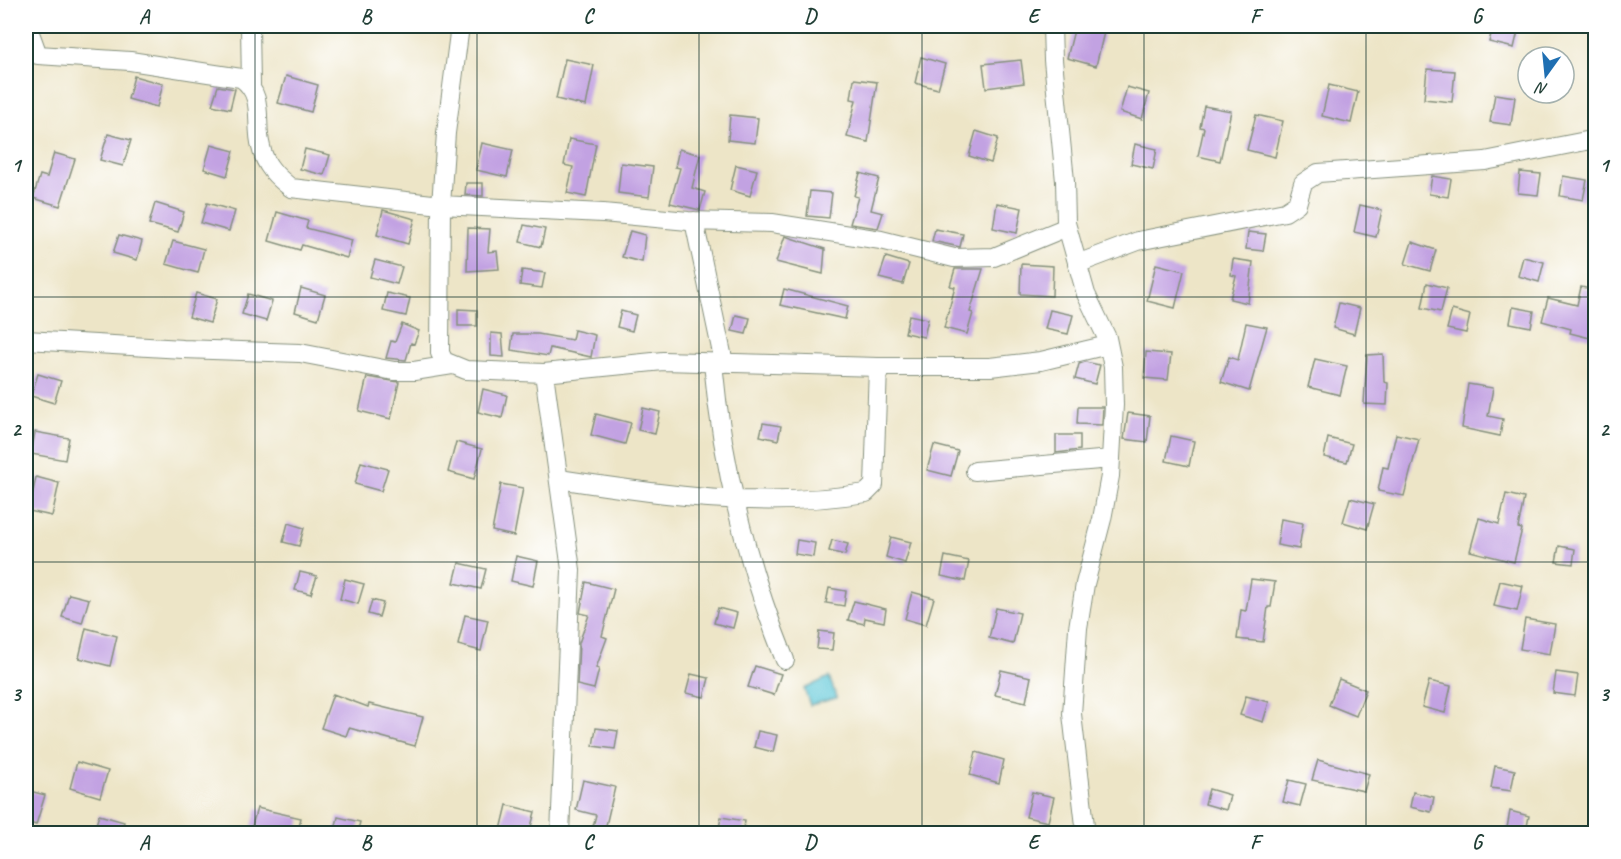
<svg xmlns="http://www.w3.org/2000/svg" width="1621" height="859" viewBox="0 0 1621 859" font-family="Caveat,sans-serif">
<rect width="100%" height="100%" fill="#fff"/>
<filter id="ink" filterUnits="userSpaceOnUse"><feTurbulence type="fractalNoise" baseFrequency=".0167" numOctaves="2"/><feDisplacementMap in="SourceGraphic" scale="12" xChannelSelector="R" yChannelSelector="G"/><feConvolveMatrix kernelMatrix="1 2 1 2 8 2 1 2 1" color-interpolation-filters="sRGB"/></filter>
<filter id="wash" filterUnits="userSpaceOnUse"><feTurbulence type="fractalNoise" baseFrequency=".008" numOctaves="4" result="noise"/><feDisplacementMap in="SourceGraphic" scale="24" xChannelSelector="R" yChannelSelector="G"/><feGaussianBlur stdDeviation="1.35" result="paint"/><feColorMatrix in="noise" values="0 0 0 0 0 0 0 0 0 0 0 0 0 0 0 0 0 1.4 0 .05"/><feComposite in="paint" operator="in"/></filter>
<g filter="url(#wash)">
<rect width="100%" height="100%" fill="#ede5c7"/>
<path fill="#5dc7d7" stroke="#3e8286" stroke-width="1.5" d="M829,677L837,698L810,705L804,689Z"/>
<g id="blocks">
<path fill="#c2a2e2" d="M1075,26L1104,32L1096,66L1067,58Z
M1493,26L1519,27L1514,48L1489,42Z
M921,57L945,64L938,89L915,83Z
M565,59L594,65L586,106L556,99Z
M1021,60L1024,83L986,88L983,64Z
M1427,69L1455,71L1452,102L1424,99Z
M134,76L163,84L157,107L128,99Z
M286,76L318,85L311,112L278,103Z
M854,79L877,82L868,142L847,137L856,100L851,99Z
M1329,85L1358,92L1351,123L1322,116Z
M218,86L235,89L230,109L212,105Z
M1127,87L1149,93L1142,119L1120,112Z
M1495,94L1515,97L1511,125L1490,122Z
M1204,106L1231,111L1220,161L1198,156L1204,128L1200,127Z
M730,115L758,118L755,143L728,140Z
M1256,115L1283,121L1275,157L1247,150Z
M976,131L998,138L991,163L969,156Z
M108,134L131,140L123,166L100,160Z
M569,139L596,144L586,197L567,193L573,167L564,165Z
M482,143L513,150L507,177L476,170Z
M1135,144L1157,149L1153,169L1131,164Z
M211,145L234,151L227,176L204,169Z
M305,149L330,155L324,175L300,169Z
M679,149L700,155L692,188L705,192L700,210L670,203L680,168L675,167Z
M54,153L75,159L60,206L33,198L40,175L47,177Z
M621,163L653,167L649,197L618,193Z
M736,165L757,170L750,196L730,190Z
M1520,172L1541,174L1538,195L1518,193Z
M860,173L879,178L871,210L883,213L878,228L850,224L858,197L854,196Z
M1432,176L1451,179L1448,197L1429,194Z
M1563,176L1587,180L1583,200L1560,196Z
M466,183H483V196L465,195Z
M810,191L832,193L829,218L807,216Z
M155,203L184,212L178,232L149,224Z
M207,203L235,211L229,231L201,223Z
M997,203L1022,208L1017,233L993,228Z
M1360,205L1382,210L1376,237L1354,232Z
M383,210L415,219L408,244L377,235Z
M277,212L308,221L306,228L352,240L347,258L302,245L300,250L269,241Z
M524,225L545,229L541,247L520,242Z
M468,228L490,229L488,252L497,251L499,269L467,271Z
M935,229L963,234L960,247L932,241Z
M630,231L645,235L642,262L622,257Z
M1248,232L1266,234L1263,251L1246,249Z
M119,235L142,241L137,260L113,253Z
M785,236L825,249L823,274L776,262Z
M173,241L204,249L198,273L166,264Z
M1412,242L1436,250L1430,271L1405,264Z
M886,257L909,264L903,284L879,278Z
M1523,257L1544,262L1539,282L1518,276Z
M1233,259L1253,262L1248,303L1230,299L1236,276L1231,275Z
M375,260L402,267L397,284L370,277Z
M1021,264L1053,266L1052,296L1020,294Z
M1156,264L1184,271L1175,308L1147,301Z
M955,269H983L970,312L973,313L967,334L944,328L955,287L950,286Z
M522,270L545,273L542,288L520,285Z
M1427,283L1447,288L1441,312L1422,308Z
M1581,287L1596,290V317L1590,338L1570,333L1571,329L1542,321L1548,298L1577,305Z
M301,288L325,295L318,319L295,312Z
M784,289L848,306L845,319L780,305Z
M196,293L217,299L210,323L189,317Z
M387,293L410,298L406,316L383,311Z
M248,294L272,301L266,321L242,314Z
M1339,303L1360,308L1354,334L1333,328Z
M1513,307L1534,311L1531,327L1510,323Z
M458,309L477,310V326H458Z
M1050,310L1073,315L1068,334L1045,329Z
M1452,310L1470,315L1466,333L1447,329Z
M621,311L636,315L632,331L617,327Z
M736,315L750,318L746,334L732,331Z
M909,315L928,319L924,337L905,333Z
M1246,323L1267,327L1249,391L1221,382L1229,357L1238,360Z
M402,324L419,331L414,344L411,343L406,360L386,358L391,341L395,342Z
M574,330L595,335L591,357L550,348L548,356L511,350L513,334H538L572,340Z
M491,333L502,334L504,357L491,356Z
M1146,352L1171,354L1168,380L1144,378Z
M1383,354L1384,382L1388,383L1387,405L1364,404L1367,355Z
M1315,359L1347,366L1340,395L1308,387Z
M1085,362L1100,365L1095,384L1075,379L1079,364Z
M38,374L61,381L54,403L31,396Z
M367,377L399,382L391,419L359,411Z
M1468,384L1493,388L1488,416L1503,419L1500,436L1462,428Z
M483,389L507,395L502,418L478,412Z
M1078,407H1103L1102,425L1077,424Z
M643,408L660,412L655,434L638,430Z
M1128,413L1150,416L1147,442L1124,439Z
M596,414L631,423L625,444L591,435Z
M763,423L781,426L778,440L760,436Z
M35,432L69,438L65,460L31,454Z
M1396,434L1419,439L1404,496L1378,491L1383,467L1388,468Z
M1056,435H1080V450L1056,453Z
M1171,436L1194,441L1189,466L1166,461Z
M1328,438L1352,444L1347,462L1324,457Z
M456,442L482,449L474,479L448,472Z
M934,445L958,451L951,476L927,470Z
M361,462L388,469L381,491L355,484Z
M36,477L59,483L52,516L29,511Z
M501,484L523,488L514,536L492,531Z
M1506,494L1524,498L1518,528L1522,529L1514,562L1470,551L1479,518L1499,524Z
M1350,498L1374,504L1367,529L1343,522Z
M1281,519L1303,523L1299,549L1277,545Z
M288,523L304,528L299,546L283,542Z
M891,537L911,542L905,563L886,557Z
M797,540L815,543L813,557L795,554Z
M832,540L848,544L845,555L829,551Z
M1559,546L1575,549L1573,564L1556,562Z
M516,556L538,561L533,586L511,581Z
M945,556L969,561L965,581L941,576Z
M459,563L486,569L481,589L454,583Z
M300,572L317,576L311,594L295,590Z
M345,579L364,584L358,604L340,599Z
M1251,579L1275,582L1271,607H1268L1263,642L1237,639L1241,610L1246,611Z
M1500,581L1523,586L1517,611L1494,606Z
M586,582L614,589L602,636L607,638L596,668L599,669L594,689L577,685L579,643L589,615L580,613Z
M829,588L846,591L844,606L826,603Z
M912,592L934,598L926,625L905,619Z
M69,594L89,599L82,623L62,617Z
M372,600L383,603L379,617L368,614Z
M854,601L886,609L884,622L865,618L864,624L848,620Z
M718,608L737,613L733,628L714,623Z
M996,608L1020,613L1013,644L989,638Z
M465,615L488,620L481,651L458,645Z
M1525,619L1555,624L1550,654L1520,649Z
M86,628L117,636L110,666L79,658Z
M819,631L834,633L832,650L817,649Z
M755,666L781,674L774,695L748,687Z
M1001,670L1031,677L1026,702L995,695Z
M1556,672L1578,675L1575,696L1553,693Z
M691,674L709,678L704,697L686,693Z
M1339,679L1366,690L1356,716L1329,705Z
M1429,681L1451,686L1445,713L1422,707Z
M333,694L368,707L369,704L423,717L415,746L349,728L346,736L321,728Z
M1246,696L1269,702L1263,722L1240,715Z
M596,728L618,731L615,749L593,746Z
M758,731L777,735L773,752L754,747Z
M976,752L1004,760L999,783L970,775Z
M1318,760L1369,774L1364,791L1312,780Z
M77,762L108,771L100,797L70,788Z
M1495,766L1515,770L1511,791L1491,788Z
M583,780L615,787L604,834H591L596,815L576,810Z
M1289,780L1306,784L1300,806L1283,802Z
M1209,789L1230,795L1226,810L1205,804Z
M26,790L45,795L36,825L26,822Z
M1032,792L1054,797L1048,822L1026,817Z
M1413,792L1434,797L1431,812L1410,807Z
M507,805L535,812L529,834H500Z
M257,808L301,818L297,834L252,826Z
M1510,811L1529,816L1526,832L1507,828Z
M99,815L124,822L121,834H93Z
M338,817L360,822L357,834H334Z
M721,817L745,821L743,834H718Z"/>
</g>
</g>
<g filter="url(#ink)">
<use href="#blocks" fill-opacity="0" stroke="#86917e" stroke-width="1.5"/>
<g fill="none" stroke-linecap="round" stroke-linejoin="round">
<g stroke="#86917e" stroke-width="20">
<path id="street" d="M30,26V33L38,55L130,61L241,78C266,96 254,122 261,147C265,166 277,177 291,188L441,205L603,213L688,221L772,223L881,240L954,258L994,257L1067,227
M250,26L251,85
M460,26L446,133L441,205L440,353L444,361L466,370L544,373L571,570L560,834
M1052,26L1053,60L1065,181L1066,223L1086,294L1107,338L1113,367L1114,405L1110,476L1102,519L1085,584L1078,628L1072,714L1086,834
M694,221L724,363
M1077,264L1138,241L1285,212L1297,204L1303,183L1318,173L1485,161L1596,139
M26,340L183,349L300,353L394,371H414L452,365
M713,363C722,465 747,565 785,660
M544,373L663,361L878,367
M975,471L1111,459
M559,479C662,495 762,510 866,493L874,485L878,367H990L1041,361L1108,345"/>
</g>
<use href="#street" stroke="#fff" stroke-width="18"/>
</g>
</g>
<path fill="none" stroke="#1f3d34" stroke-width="1.5" stroke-opacity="0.55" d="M255,26V834M477,26V834M699,26V834M922,26V834M1144,26V834M1366,26V834M26,297H1596M26,562H1596"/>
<rect width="1621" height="859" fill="none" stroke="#fff" stroke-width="66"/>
<g transform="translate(1546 75) rotate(195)"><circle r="28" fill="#ffffff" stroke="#a5b1ae" stroke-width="1.5"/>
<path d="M0-4.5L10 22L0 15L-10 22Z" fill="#1f6fb2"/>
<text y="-9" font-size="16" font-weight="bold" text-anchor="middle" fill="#1f3d34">N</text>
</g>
<rect x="33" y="33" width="1555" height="793" fill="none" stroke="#1f3d34" stroke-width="2"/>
<g font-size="20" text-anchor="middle" font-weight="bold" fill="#1f3d34">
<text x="144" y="23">A</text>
<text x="366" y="23">B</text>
<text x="588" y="23">C</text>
<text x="810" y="23">D</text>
<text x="1033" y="23">E</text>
<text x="1255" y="23">F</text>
<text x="1477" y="23">G</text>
<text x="16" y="172">1</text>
<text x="1604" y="172">1</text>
<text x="16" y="436">2</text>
<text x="1604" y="436">2</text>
<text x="16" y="701">3</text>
<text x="1604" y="701">3</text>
<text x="144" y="849">A</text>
<text x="366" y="849">B</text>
<text x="588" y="849">C</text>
<text x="810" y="849">D</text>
<text x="1033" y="849">E</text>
<text x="1255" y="849">F</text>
<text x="1477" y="849">G</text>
</g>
</svg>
